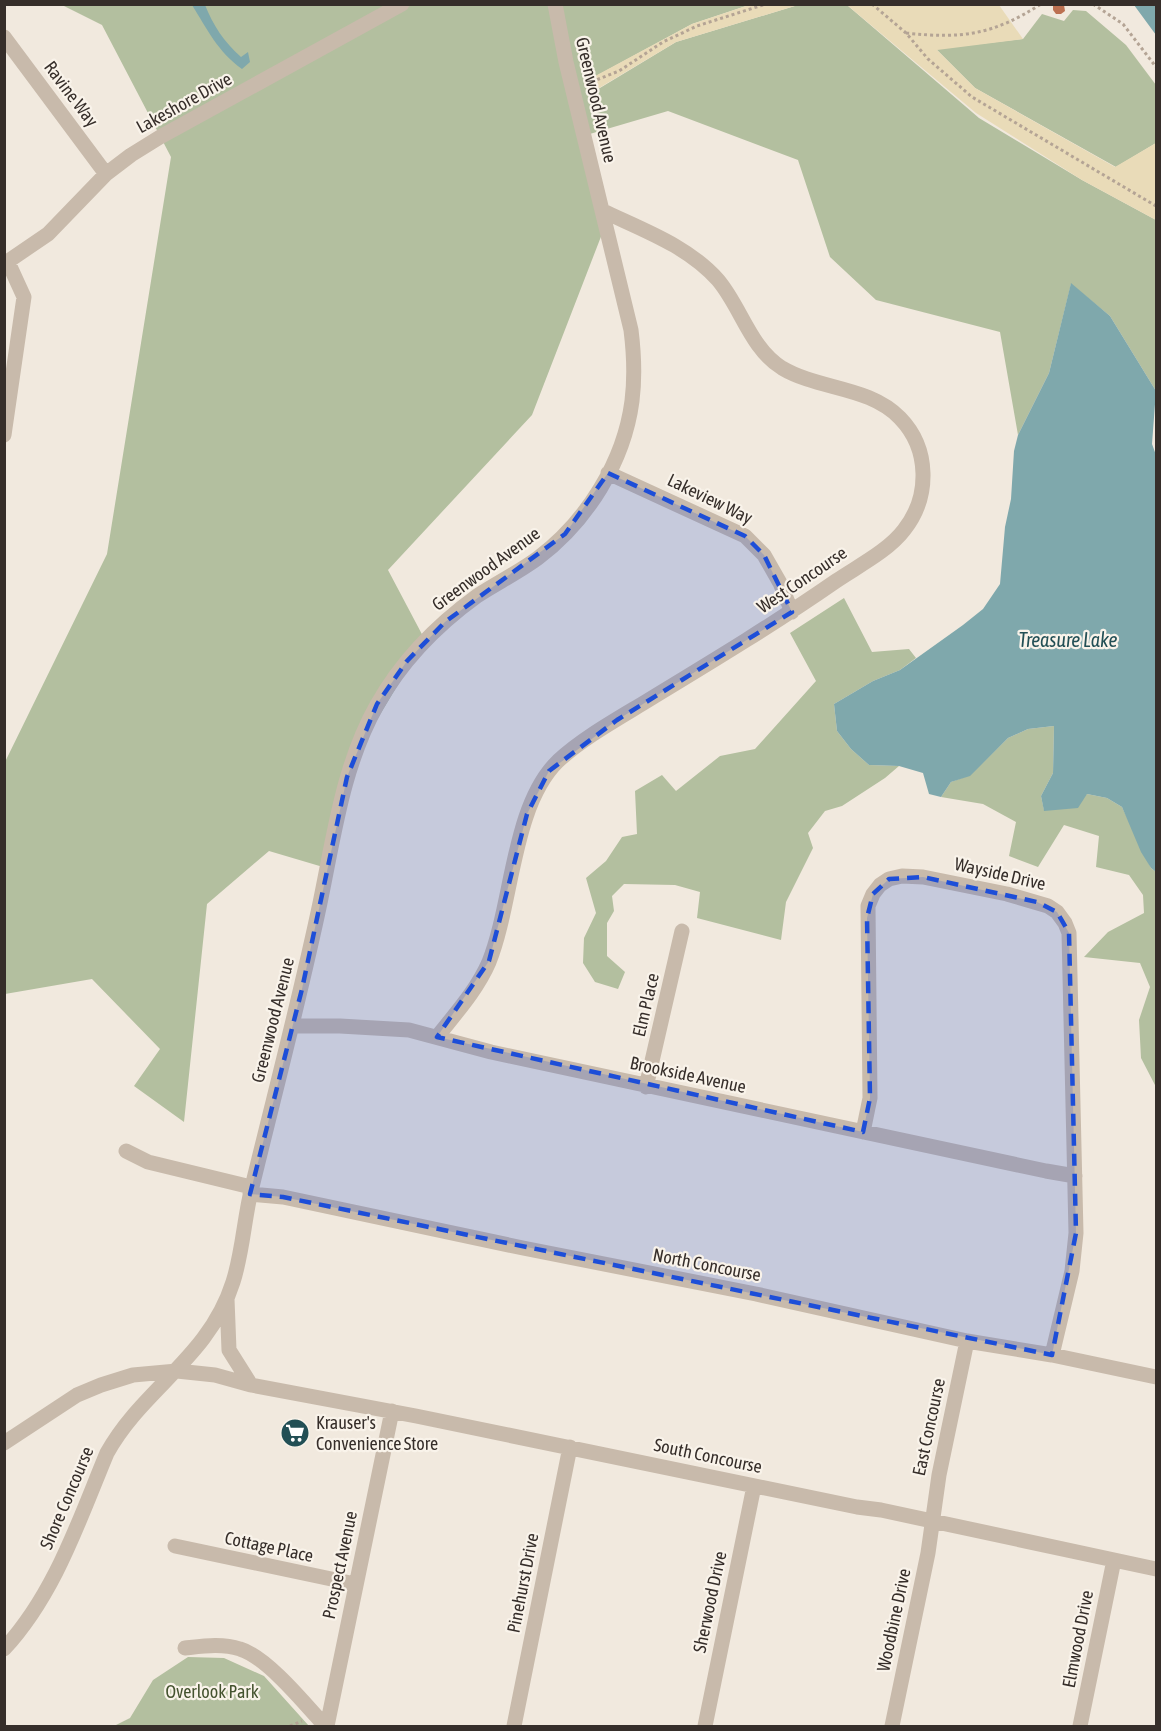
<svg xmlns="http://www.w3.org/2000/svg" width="1161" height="1731" viewBox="0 0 1161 1731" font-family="'Asap Condensed',sans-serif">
<rect width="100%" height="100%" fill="#f1e9de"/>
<path fill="#b3bf9f" d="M62,5H749L692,24L585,82L590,94L676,42L798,5H847L979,118L1082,180L1156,220V391L1110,316L1071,284L1049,373L1018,435L1000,332L876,300L830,257L798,160L668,111L583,136L602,234L532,415L388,570L425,640L346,771L323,867L269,851L207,904L184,1122L134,1086L160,1049L92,979L5,994L4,764L107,554L171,157L102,25Z
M1073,10L1086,11L1126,45L1156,85V143L1116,167L975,88L936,49L1023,39L1042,14L1064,21Z
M844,598L872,652L909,649L916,658L900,670L873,681L834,704L837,731L851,749L869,765L899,766L885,778L842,806L825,811L808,833L813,848L786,902L781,940L697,918L700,892L675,885L624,884L612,896L614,911L607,923V956L625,972L618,989L595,982L583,963L584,938L596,913L586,878L606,861L622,837L637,834L635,791L662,775L676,791L720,756L755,749L816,681L790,633Z
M1054,726L1053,773L1041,796L1044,810L1059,808L1087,794L1107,798L1122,807L1151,868L1156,872V1087L1141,1058L1139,1020L1150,987L1140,963L1084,957L1108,932L1144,913L1143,895L1129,875L1096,867L1099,836L1064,825L1038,867L1009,856L1016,822L983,804L941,797L951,782L970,775L1008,738L1028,729Z
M188,1657L224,1658L264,1676L309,1726H114L130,1718L153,1680Z"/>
<path fill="#e9dbb8" d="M749,5H798L676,42L589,94L584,82L692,24Z
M847,5H999L1023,39L937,50L975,88L1115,167L1156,143V220L1082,180L976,113Z"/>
<path fill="#7fa8ac" d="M192,5H205C213,25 224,42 241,57L248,52L250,62L242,69C218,52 207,29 192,5Z
M1134,5H1156V35Z
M1071,283L1110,316L1156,391L1152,444L1156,455V872L1151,868L1141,852L1122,807L1107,798L1087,794L1078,808L1044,811L1041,796L1053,773L1054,726L1028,729L1008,738L970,776L951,782L941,797L929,794L923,773L899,766L869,765L851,749L837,731L834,704L873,681L900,670L963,625L983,609L1000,584L1005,527L1011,499L1014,451L1018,435L1049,373Z"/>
<path fill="#bc7051" d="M1053,5H1064L1065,11L1061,14H1056L1053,10Z"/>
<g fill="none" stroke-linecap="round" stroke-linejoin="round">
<path stroke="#b4a495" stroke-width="3" stroke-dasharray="3 3" stroke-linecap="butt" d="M872,4L906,33L928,59L972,97L1156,206
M1093,4L1123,24L1156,67
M906,33C962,39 993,35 1041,4
M586,84L619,71L663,42L697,26L766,4
M290,1726L302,1721"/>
<path stroke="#c8baab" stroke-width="15" d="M4,37L106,174
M4,264L48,234L106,174L131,155L160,137L402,4
M4,435L24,297L8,262
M608,473L745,536L764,555L780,583L792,612
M293,1026H340L409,1030L491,1052L1046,1171L1075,1176
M437,1037C455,1014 477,990 489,962C513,902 512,806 558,761C585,736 623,716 655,696C716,659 777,622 836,581C858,566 888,551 904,530C930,497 930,449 900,418C869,386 819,390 782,368C750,348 741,307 718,280C688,246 643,230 603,211
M646,1087L682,931
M863,1132L870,1098L868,906L873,894L880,885L889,879L902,876L923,877L1007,894L1048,906L1057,912L1065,923L1069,933L1076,1233L1072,1271L1052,1355
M126,1151L148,1162L251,1187
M250,1194L283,1197L523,1248L756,1294L967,1341L1052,1355L1156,1377
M227,1299L229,1350L251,1385
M4,1443L77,1395L101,1385L133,1375L177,1371L215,1375L251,1385L416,1416L857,1507L881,1510L1156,1569
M175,1546L355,1584
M185,1648C203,1646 222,1643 240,1649C267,1657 306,1705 325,1726
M4,1649C55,1594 79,1520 107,1453C143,1388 209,1358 233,1282C243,1251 244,1218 252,1187C275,1092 300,998 320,903C334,836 343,765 377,705C401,662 437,625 477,596C497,583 519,572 538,558C587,521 624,462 632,401C635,377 634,354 631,330L566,62L555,4
M327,1726L392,1411
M514,1726L570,1447
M705,1726L754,1486
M892,1726L928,1553L939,1475L967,1341
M1080,1726L1114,1560"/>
</g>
<path fill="#1d4ed8" fill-opacity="0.2" stroke="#1d4ed8" stroke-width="4.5" stroke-dasharray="12 8" stroke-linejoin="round" d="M608,473L745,536L764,555L792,612L617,720L549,771L527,814L489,961L437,1037L863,1132L870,1098L867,918L873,894L889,879L923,877L1037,902L1057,912L1069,933L1076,1233L1052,1355L283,1197L250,1194L302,989L347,777L377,704L407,661L445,622L565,534Z"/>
<defs>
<g id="supermarket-disc" transform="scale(1.5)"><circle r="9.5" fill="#224f55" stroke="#f9f3ea"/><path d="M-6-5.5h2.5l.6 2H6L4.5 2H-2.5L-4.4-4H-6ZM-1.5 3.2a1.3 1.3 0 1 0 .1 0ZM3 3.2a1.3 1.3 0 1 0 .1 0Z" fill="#fff"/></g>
</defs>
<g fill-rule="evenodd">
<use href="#supermarket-disc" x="295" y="1433"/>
</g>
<g text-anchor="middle" stroke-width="4.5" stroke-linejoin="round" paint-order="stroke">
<g font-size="18" fill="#362e2a" stroke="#f9f3ea">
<text transform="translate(71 94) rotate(53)" y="6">Ravine Way</text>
<text transform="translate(596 100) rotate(77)" y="6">Greenwood Avenue</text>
<text transform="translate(184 103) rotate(-29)" y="6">Lakeshore Drive</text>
<text transform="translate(710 499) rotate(26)" y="6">Lakeview Way</text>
<text transform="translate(486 569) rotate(-36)" y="6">Greenwood Avenue</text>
<text transform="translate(802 580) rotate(-34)" y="6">West Concourse</text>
<text transform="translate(1000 874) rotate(13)" y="6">Wayside Drive</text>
<text transform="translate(646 1005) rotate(-77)" y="6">Elm Place</text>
<text transform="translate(273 1020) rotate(-76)" y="6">Greenwood Avenue</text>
<text transform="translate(688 1075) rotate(12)" y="6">Brookside Avenue</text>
<text transform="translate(707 1265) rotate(11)" y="6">North Concourse</text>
<text transform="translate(929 1427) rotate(-78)" y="6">East Concourse</text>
<text transform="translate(708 1456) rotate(12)" y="6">South Concourse</text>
<text transform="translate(67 1498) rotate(-67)" y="6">Shore Concourse</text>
<text transform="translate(269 1547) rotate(12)" y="6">Cottage Place</text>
<text transform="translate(340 1565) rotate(-78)" y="6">Prospect Avenue</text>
<text transform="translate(523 1583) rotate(-79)" y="6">Pinehurst Drive</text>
<text transform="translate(710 1602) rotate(-78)" y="6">Sherwood Drive</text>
<text transform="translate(894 1620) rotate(-78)" y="6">Woodbine Drive</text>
<text transform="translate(1078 1639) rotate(-79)" y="6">Elmwood Drive</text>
</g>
<g font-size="18" fill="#362e2a" stroke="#f9f3ea" text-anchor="start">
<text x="316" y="1429">Krauser's<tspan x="316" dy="21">Convenience Store</tspan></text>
</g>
<g font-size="18" fill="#44532f" stroke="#f9f3ea">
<text x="212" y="1698">Overlook Park</text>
</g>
<g font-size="20" font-style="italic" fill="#224f55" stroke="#f9f3ea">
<text x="1068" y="647">Treasure Lake</text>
</g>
</g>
<rect width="1161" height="1731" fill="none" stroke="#362e2a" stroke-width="12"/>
</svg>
